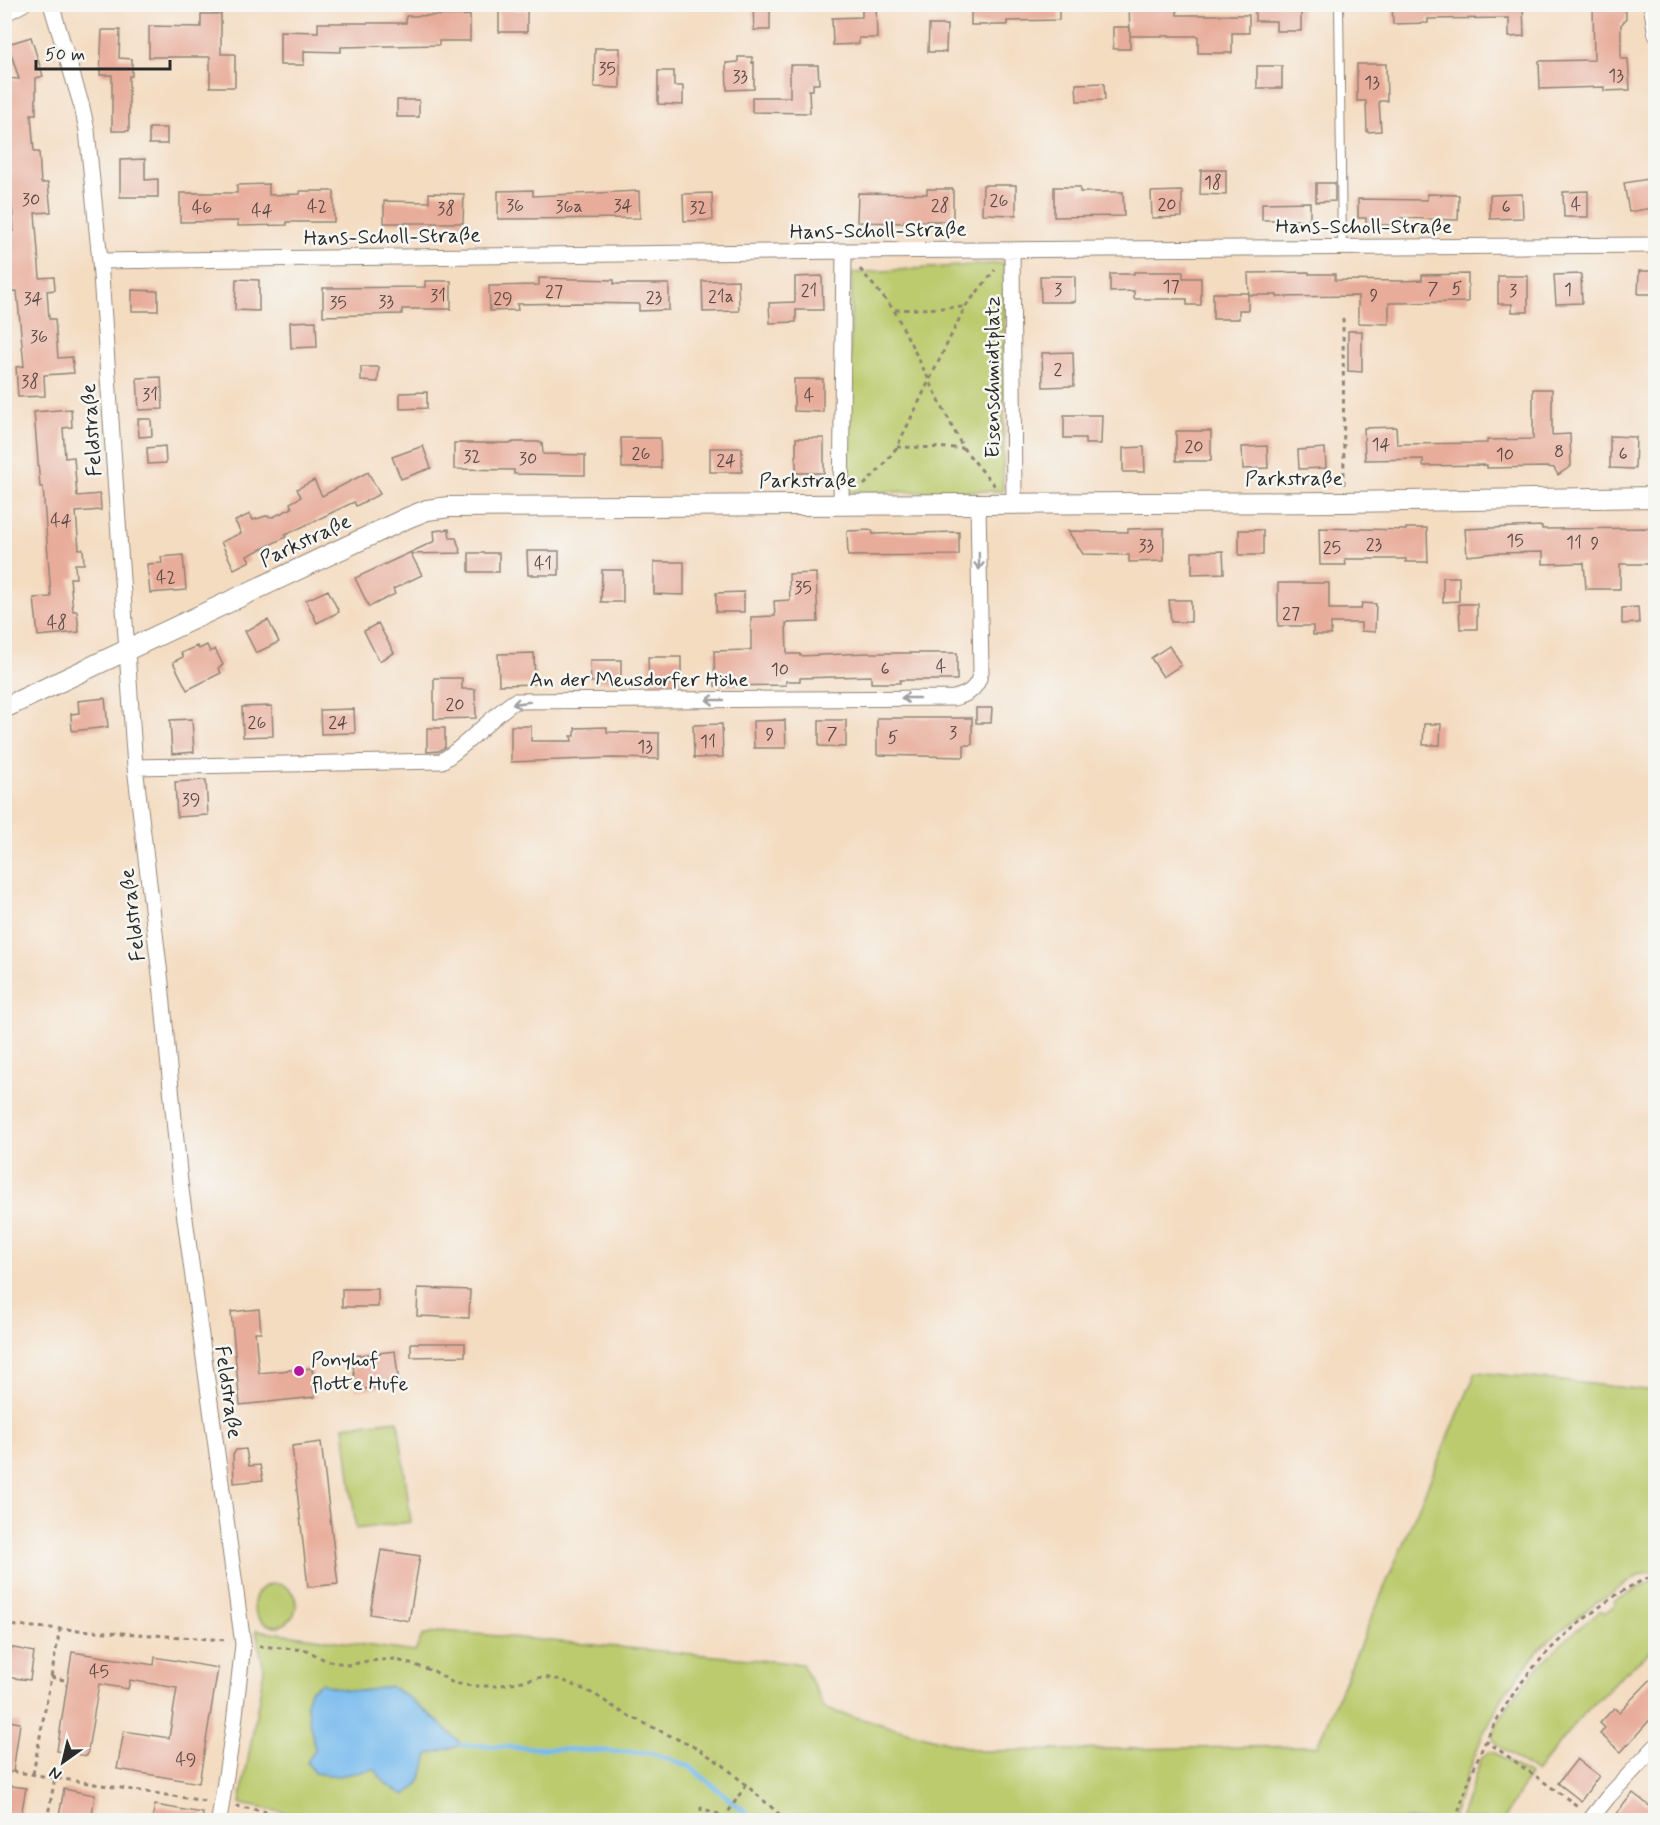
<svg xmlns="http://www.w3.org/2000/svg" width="1660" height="1825" viewBox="0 0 1660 1825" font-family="Mynerve,sans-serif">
<rect width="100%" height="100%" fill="#f6f6f2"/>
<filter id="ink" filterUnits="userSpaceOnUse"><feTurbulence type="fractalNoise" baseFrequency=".0167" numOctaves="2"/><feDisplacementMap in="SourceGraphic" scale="12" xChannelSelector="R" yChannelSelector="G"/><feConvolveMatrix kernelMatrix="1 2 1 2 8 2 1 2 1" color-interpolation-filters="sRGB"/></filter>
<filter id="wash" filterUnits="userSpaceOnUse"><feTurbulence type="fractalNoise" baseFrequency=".008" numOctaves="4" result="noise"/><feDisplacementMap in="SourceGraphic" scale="24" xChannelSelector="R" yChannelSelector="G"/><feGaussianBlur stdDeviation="1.35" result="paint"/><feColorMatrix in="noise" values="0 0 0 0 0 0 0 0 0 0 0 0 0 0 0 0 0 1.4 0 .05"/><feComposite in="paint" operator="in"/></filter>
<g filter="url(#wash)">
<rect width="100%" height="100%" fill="#f4dcc1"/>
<path fill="#bbcb6d" stroke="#737b4c" stroke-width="1.5" d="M1005,263L1003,491L847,492L852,273Z
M1476,1372L1655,1391V1571L1641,1574L1597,1602L1541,1647L1505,1693L1482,1736L1451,1820H340L304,1816L240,1804L264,1670L256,1630L415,1652L422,1636L443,1631L802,1664L825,1709L980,1751L1317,1746Z
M398,1420L411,1522L356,1529L344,1426Z
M1655,1579V1647L1621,1676L1575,1723L1536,1773L1497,1745L1493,1739C1494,1727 1502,1716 1508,1706C1534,1668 1565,1638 1601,1610L1604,1613L1616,1604L1614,1601Z
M254 1605a21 21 0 1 1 42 0a21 21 0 1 1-42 0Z
M1488,1752L1494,1753L1529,1775L1504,1820H1460L1481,1759Z"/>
<path fill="#78bbee" stroke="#52738c" stroke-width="1.5" d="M321,1683C348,1693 362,1693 390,1686C418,1702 440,1722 462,1745L428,1754C423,1774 423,1784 405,1795C390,1788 382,1782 375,1769L339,1776L314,1773L307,1762L315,1750L306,1703L310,1690Z"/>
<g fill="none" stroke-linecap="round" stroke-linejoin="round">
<path stroke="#78bbee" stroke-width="5" d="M462,1745L651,1753L689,1766L755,1820"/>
</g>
<g id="blocks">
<path fill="#e8ac9a" d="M862,4H876L877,38H859V44L833,45L832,18L862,17Z
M971,4H1059V20L1007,21V25H971Z
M1129,4H1177V15H1249V33H1232V53H1198V36H1130Z
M1276,4H1301V31H1276V21H1255V5Z
M1392,4H1517V7L1523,6L1524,36L1509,37V18L1428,19V23L1393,24Z
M753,5H770V30H754Z
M1593,5H1620L1626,12V19L1621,25V59H1628L1630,90L1604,91V87L1540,89L1539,61L1594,60Z
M499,10H527V32H499Z
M201,14H221V54H235V87H210V57H149V26L201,27Z
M470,15V41H439V45L341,47V52L304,51V65H280V31L318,32V23H406V16Z
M929,25H947L946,52H928Z
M1113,27H1130V49H1113Z
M102,30H120L119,58L132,59V76H129V131H112V75H100Z
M31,37L43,76L36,78V114H31L34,152H39L41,183H48L51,212L35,213L40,278L54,277L55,290L47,291L49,319H55L58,358L72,357L74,373L44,375L45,396L18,397L16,367L24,366L17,291L4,292V271H7L4,232L14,231L9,169H4V78L19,79L8,44Z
M595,48H620V88L594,87Z
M738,57H752V63L754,62V89L727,90L726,63L738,62Z
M1357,64H1386L1387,101H1379L1381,131L1367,132L1366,101H1357Z
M790,65H818L819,84H813V90H809L810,113L752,112V97H790Z
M1257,66H1282V88H1257Z
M658,71H674V86H683V105L658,104Z
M1104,83L1105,100L1077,101L1076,84Z
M397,100H419V117H397Z
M149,128H167V144H149Z
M145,159V180L158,179V197H120V160Z
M1201,170H1226V195L1200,194Z
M1648,179L1653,208L1629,212L1624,183Z
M1316,183H1335V201L1316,202Z
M269,184V195L300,194V191H334V222H287V225L238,226V221L180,222V193H237V185Z
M983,185H1016V215L982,214Z
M1054,187H1080V192H1123L1124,216L1054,217Z
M927,189H953V221H904V223L857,222L858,193L927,194Z
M533,190V196L639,191L640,218L498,219V191Z
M1182,191V217L1152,218L1151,192Z
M1588,191V217H1564L1563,192Z
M429,193L464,194L463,223H384V201L429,202Z
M712,193L713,220L684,221L683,194Z
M1427,194L1459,195L1458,220L1401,218V225H1366V218H1358V199L1427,200Z
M1522,194L1523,218L1490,219V195Z
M1310,202V220H1262V203Z
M1639,271H1656V294H1638Z
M1134,272H1183V278H1201V305H1187V299H1134V291L1110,292V274H1134Z
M1309,272V274H1335V280L1402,281L1422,280V275L1468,274V302L1389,303V324L1358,323V296L1277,297V295H1249L1248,273Z
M1581,274L1582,303L1556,304L1554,275Z
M822,276L823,310H796V322L770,323L769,303L795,302V277Z
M1040,276H1075V302H1041Z
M1498,276H1528V312H1512V304H1498Z
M539,278L614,280V284H669V310L639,311V304L576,303L517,304L518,310L490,311L489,286L539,285Z
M236,279L259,280V311L235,310Z
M738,280L739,311L703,312L702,281Z
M425,281H451V309H402V314L323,316V288L425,287Z
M132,290L158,291V311H132Z
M1213,293H1248V310H1239V319H1213Z
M316,321L317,347L291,348L290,322Z
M1348,331H1362V372L1348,371Z
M1073,352L1074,386L1043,387L1042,353Z
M361,367H379L378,382L361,381Z
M161,377L163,409L139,410L137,378Z
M794,379H823V412L794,411Z
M1533,389H1552V435L1570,434L1571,466L1558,475L1554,468L1548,467L1487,468V465L1423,466V459L1365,460L1364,428L1396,427L1397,444L1487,443V440L1533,439Z
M427,392V408L400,409V393Z
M71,409L72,427L63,428L65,458L74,457L77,496L100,494L101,510L76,512L79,549H83L84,564H75L76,578H70L73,611H77L79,632L38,636L34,598L51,597L43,487H40L34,412Z
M1064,415H1102L1101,444H1085V438H1064Z
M138,419H151L152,436L139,437Z
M1176,431H1211V461H1176Z
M1610,436L1636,437L1635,469L1610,468Z
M621,438H660L661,468H622Z
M796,438H824V473H796Z
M513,442H542L543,454L585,455V475L514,474V470L454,469V443H513Z
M165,446L166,463L148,464L147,448Z
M423,446L431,468L401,479L392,457Z
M1267,446L1268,468L1243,469L1242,447Z
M1144,447L1145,472H1123V448Z
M710,448H742V472H710Z
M1325,448L1326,468L1299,469L1298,450Z
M368,472L380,494L356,506L354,502L285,535L286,537L247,556L250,561L234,569L221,542L241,533L235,521L250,514L253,520L266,516L273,517L292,508L290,503L301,497L297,489L314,480L322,496Z
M1542,526V529L1653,528V564H1620V589H1586L1584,563L1543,564V552L1496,553L1467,556L1465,529Z
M1164,528V561L1129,562V555L1083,554L1068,531L1128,532V529Z
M1319,528L1406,530V528H1427L1428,562H1406V559H1345L1346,565H1320Z
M449,529L450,538H456L461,553L411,554L422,575L393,589L395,594L369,607L355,578L435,541L434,531Z
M872,530L873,534L959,532V555L848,556L847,531Z
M1239,530H1263V555H1239Z
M527,551H559V575H528Z
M1223,551L1224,573L1192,574V552Z
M469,553H499V572H469Z
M183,555L186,590L150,593L147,564L162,563L161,557Z
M654,562H684V595L654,594Z
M602,570H623V602H601Z
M816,573L818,622L786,623L787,654H800V656L867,653H957V680H900V683H871V676L800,678V681H786V685L715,686L714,651L751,650V617L775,616L774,601L790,600L789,574Z
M1443,577H1459V601L1443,602Z
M1278,583H1329V609H1361L1362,603L1376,604L1375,632L1361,631V623H1331V635H1313V626H1278Z
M328,590L339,612L317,623L306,600Z
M744,592V612H716V593Z
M1169,600H1191V622H1171Z
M1459,604H1477V629H1460Z
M1638,607L1639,623L1622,624V608Z
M268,620L279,642L256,653L245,631Z
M378,623L394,653L379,661L364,631Z
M207,645L210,652L215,649L223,665L218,668L221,673L187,690L173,662L183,657L181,653L197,646L199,649Z
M1169,646L1181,665L1163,677L1151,658Z
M534,653L535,684L499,685L498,654Z
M648,657H681V683L649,684Z
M590,660H621V681L591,682Z
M434,678H462V689H475L476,718L434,719Z
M105,698L108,727L72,731L71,714L79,713L78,701Z
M272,706L273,736L243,737L242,707Z
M976,708H992L991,723H976Z
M354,709L355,733L321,734L320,710Z
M877,718H972V745H964V757L877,755Z
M192,719L194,752L172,754L170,720Z
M785,720L786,748H754L753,721Z
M819,720H846V747L819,746Z
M722,724L723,757L694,758L693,725Z
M1424,724H1441L1440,745H1423Z
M511,726H531V741H572L571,736H575V728L607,727V732L659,733V759L612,758L511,762Z
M427,728H445V747L439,751L427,752Z
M206,780L208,815L177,817L175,782Z
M418,1288L470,1290L469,1318L417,1316Z
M342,1289H378V1307H342Z
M259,1309L261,1332H255L259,1373L312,1368L315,1397L240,1405L231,1312Z
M411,1343H465V1356L411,1357Z
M395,1351L399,1385L356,1390L352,1356Z
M321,1442L338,1584L308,1587L292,1446Z
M246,1449L249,1466L260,1465L263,1480L234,1483L233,1455L236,1450Z
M381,1550L420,1556L409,1621L370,1614Z
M4,1646L34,1652L30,1680L4,1677Z
M72,1652L154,1665L155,1657L218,1668L199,1783L117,1769L124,1731L169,1738L177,1688L130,1680L128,1689L99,1684L87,1756L57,1751Z
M1656,1674V1713L1621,1752L1600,1734L1605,1728L1600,1723L1614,1708L1619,1712Z
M4,1720L20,1723L13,1772H4Z
M1577,1759L1599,1776L1581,1801L1558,1783Z
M4,1785L26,1788L20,1821H4Z
M64,1789L95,1795L91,1821H58Z
M1633,1793L1656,1811L1650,1821H1622L1615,1815Z
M155,1805L203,1813L202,1821H152Z"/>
</g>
</g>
<g filter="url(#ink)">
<use href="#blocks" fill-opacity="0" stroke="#908476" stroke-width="1.5"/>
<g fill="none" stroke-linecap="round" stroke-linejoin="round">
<g stroke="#908476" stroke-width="10">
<path id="service" d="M1339,4L1342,247"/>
</g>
<g stroke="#908476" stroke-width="17">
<path id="minor" d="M51,4L82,107L87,130L100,261L135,767L161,983L180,1182L243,1644L234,1724L219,1820
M1651,4L1656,35
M4,14L23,4
M1012,250L1014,503
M100,261L844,251L1656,245
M841,503L844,251
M135,767L442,761C469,744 488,719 515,701L954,698C970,694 977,688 981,672L978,503
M1590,1820L1608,1797L1656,1746"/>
</g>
<g stroke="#908476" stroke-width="22">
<path id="tertiary" d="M4,708L407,518L427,510L449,507L1344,502L1656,497"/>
</g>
<path stroke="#908476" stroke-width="3" stroke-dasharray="4.5 4.5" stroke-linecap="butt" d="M860,269L894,310L963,448L995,486
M895,310L965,307
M1343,318L1344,485
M897,447L963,448
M864,485L882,467L897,447L965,307L995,270
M4,1625L226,1640
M259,1646L306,1650L325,1660L348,1665L368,1661L394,1659L434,1671L453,1683L472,1686H497L543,1677L562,1680L594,1694L623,1713L698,1749L723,1765L786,1820
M51,1677L64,1680
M1485,1740L1579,1807
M4,1770L205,1801
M33,1774L60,1629
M236,1806L310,1820
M47,1820L55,1778
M701,1820V1808L727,1817
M726,1820L729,1811L745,1786
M1456,1820C1481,1734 1519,1668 1592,1613C1612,1597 1631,1584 1656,1575"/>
<use href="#service" stroke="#fff" stroke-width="8"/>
<use href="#minor" stroke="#fff" stroke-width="15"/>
<use href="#tertiary" stroke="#fff" stroke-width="20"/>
</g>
<defs><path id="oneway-shaft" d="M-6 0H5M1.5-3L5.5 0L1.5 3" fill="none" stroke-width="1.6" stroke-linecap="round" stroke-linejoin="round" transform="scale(1.5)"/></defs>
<g stroke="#a0a0a0">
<use href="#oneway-shaft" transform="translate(979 561) rotate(89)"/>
<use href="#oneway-shaft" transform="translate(910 698) rotate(180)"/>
<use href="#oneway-shaft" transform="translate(715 700) rotate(180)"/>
<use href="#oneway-shaft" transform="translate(521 703) rotate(172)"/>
</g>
</g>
<circle fill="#b5179e" stroke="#f6f6f2" stroke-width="2" cx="299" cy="1371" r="6"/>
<g text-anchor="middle" stroke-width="5" stroke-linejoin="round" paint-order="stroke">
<g font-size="18" fill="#5a4b47">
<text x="607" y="74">35</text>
<text x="1616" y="81">13</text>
<text x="740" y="82">33</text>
<text x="1372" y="88">13</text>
<text x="1213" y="188">18</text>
<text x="31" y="205">30</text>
<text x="999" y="206">26</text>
<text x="1167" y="210">20</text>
<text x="1576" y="210">4</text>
<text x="515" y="211">36</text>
<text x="623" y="211">34</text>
<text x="940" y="211">28</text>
<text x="317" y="212">42</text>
<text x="569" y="212">36a</text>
<text x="1506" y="212">6</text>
<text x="202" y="213">46</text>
<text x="698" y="213">32</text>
<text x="446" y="214">38</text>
<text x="262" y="216">44</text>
<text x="1171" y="292">17</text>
<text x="1433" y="294">7</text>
<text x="1457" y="294">5</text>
<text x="1058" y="295">3</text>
<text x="1568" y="295">1</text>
<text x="809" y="296">21</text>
<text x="1513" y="296">3</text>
<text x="554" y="297">27</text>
<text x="438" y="301">31</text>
<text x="1374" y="301">9</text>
<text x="721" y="302">21a</text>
<text x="654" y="303">23</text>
<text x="33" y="304">34</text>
<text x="503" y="304">29</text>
<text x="386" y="307">33</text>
<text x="338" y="308">35</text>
<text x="39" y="342">36</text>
<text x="1058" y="375">2</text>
<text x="30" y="387">38</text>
<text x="150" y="400">31</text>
<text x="809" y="401">4</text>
<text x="1381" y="450">14</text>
<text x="1194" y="452">20</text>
<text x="1559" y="457">8</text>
<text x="641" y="459">26</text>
<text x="1623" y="459">6</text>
<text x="1505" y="460">10</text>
<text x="472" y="462">32</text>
<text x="528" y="464">30</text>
<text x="726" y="466">24</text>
<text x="61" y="526">44</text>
<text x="1515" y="546">15</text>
<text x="1574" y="548">11</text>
<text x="1595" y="549">9</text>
<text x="1374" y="550">23</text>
<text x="1146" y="551">33</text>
<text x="1332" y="553">25</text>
<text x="543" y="569">41</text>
<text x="166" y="583">42</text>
<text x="803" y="593">35</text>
<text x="1291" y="619">27</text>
<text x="57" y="628">48</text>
<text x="941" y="672">4</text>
<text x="885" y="674">6</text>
<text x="780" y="675">10</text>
<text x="455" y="710">20</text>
<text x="257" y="728">26</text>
<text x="338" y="728">24</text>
<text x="953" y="738">3</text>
<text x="832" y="739">7</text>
<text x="770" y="740">9</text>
<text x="893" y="743">5</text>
<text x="708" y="747">11</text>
<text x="645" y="752">13</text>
<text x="191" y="805">39</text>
<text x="99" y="1677">45</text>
<text x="186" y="1765">49</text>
</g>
<g font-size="21" fill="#2b2b2b" stroke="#f6f6f2">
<text x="1364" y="233">Hans-Scholl-Straße</text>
<text transform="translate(878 230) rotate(-1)" y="7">Hans-Scholl-Straße</text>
<text transform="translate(392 236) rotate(-1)" y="7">Hans-Scholl-Straße</text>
<text transform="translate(992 377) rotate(-90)" y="7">Eisenschmidtplatz</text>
<text transform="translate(91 430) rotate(-94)" y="7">Feldstraße</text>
<text x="1294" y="485">Parkstraße</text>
<text x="808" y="487">Parkstraße</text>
<text transform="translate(305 540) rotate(-25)" y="7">Parkstraße</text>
<text x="639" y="686">An der Meusdorfer Höhe</text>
<text transform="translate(132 915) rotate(-97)" y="7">Feldstraße</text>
<text transform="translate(229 1392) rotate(82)" y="7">Feldstraße</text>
</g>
<g font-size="21" fill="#2b2b2b" stroke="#f6f6f2" text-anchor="start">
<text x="311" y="1366">Ponyhof<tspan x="311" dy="24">flotte Hufe</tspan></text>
</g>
</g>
<rect width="1660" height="1825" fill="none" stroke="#f6f6f2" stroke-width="24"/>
<g transform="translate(63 1762) rotate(214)" stroke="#f6f6f2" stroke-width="4.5" paint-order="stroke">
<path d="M0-4.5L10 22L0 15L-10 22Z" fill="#2b2b2b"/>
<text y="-9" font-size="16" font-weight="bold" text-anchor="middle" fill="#2b2b2b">N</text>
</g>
<path d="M36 60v9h134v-9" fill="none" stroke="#2b2b2b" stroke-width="3"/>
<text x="45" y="60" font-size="18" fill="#2b2b2b" stroke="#f6f6f2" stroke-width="4.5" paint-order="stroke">50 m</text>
</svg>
